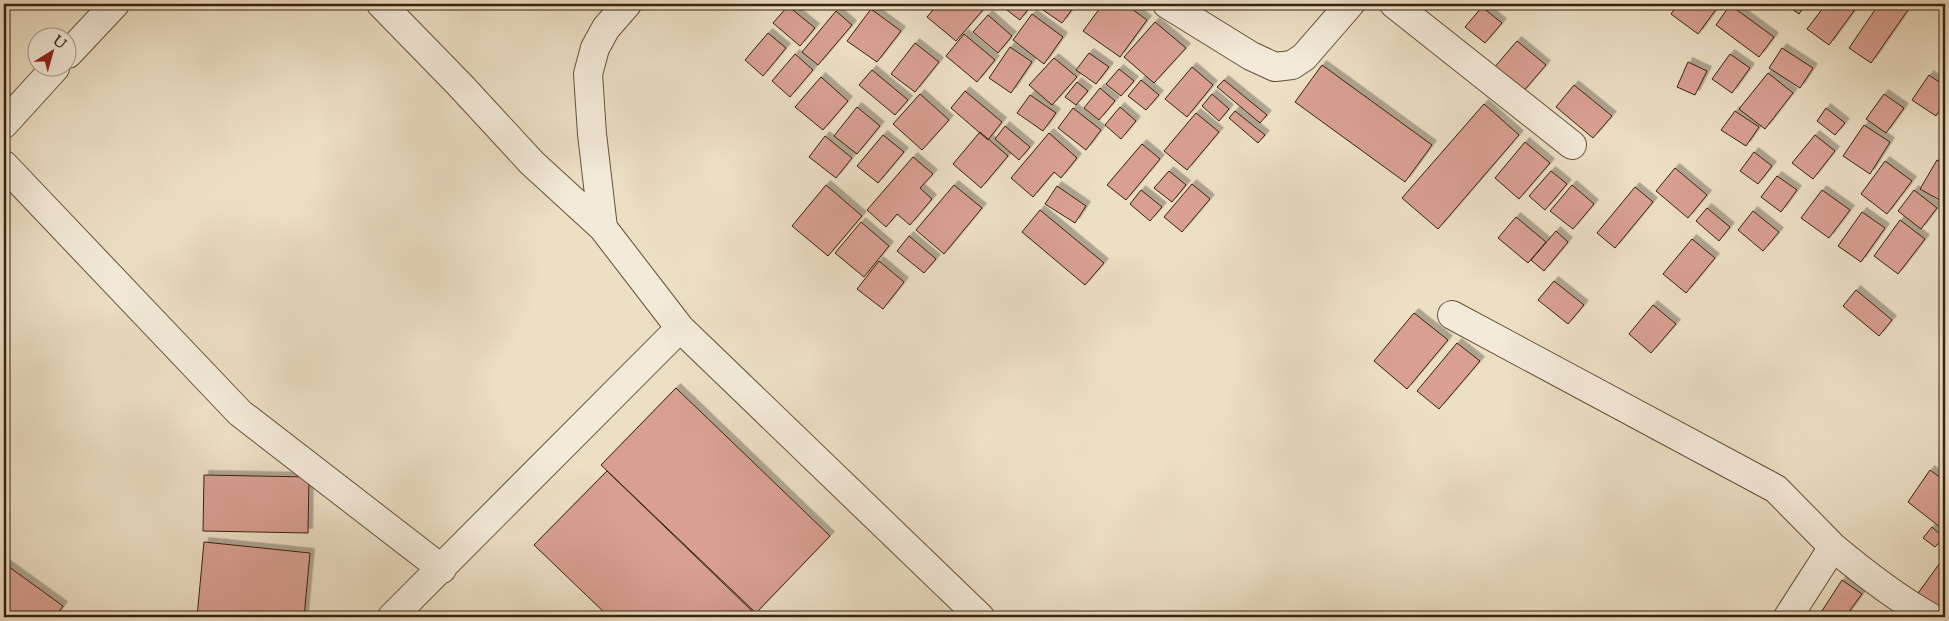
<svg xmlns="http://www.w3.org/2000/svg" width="1949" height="621" viewBox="0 0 1949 621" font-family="'Sorts Mill Goudy',serif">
<defs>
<filter id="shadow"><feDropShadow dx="4.5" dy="-4.5" stdDeviation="0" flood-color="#0004"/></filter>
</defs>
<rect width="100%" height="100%" fill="#ecdfc4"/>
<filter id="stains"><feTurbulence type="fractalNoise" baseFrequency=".004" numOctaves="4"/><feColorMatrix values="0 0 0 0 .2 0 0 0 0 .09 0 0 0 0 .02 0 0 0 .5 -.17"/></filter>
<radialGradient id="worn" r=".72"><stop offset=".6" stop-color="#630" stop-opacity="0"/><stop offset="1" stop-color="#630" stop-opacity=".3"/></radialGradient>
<path fill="#d9a092" stroke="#38220c" filter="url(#shadow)" d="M938,4H975L983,10L956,41L927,17Z
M999,4H1032L1020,20Z
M1043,4H1076L1062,23L1040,8Z
M1103,4H1125L1147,20L1120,57L1083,31Z
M1678,4H1720L1698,34L1671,14Z
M1785,4H1806L1799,14Z
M1826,4H1859L1829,45L1807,29Z
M1879,4H1912L1871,63L1849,48Z
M1730,5L1774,37L1759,57L1716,25Z
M788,6L815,28L800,46L773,23Z
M1482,7L1502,23L1485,43L1465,27Z
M871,9L901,31L877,62L847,41Z
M836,11L852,25L818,65L802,52Z
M1032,14L1063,37L1044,64L1013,40Z
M988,15L1012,36L998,53L973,32Z
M1155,22L1186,48L1154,83L1124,57Z
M768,33L786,48L763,76L745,60Z
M964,34L995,60L977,82L946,56Z
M1517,41L1546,65L1522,93L1493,69Z
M915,43L939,62L915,92L891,74Z
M1010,47L1032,62L1011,93L989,78Z
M1782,48L1813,68L1800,88L1769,68Z
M1089,53L1109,67L1096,84L1076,70Z
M795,54L813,70L790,97L772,81Z
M1730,54L1750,68L1732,93L1712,79Z
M1054,58L1077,77L1052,105L1029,85Z
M1688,62L1707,71L1695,95L1677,87Z
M1322,65L1432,145L1405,182L1295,102Z
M1192,67L1213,85L1187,117L1165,99Z
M1119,69L1134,81L1121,96L1106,84Z
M872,70L908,100L895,115L859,85Z
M1768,73L1793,93L1765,129L1739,109Z
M1929,75L1945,86V102L1936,116L1912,100Z
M821,77L848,101L823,130L795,107Z
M1141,80L1159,95L1146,110L1128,96Z
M1224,80L1267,115L1260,123L1217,87Z
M1077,82L1088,91L1076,105L1065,97Z
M1574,85L1612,116L1593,138L1556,107Z
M1100,88L1115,101L1099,120L1084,108Z
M965,91L1002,122L988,140L951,108Z
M920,94L949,120L922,150L893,124Z
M1212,94L1229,109L1219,121L1202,106Z
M1884,94L1904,108L1886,133L1866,119Z
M1030,95L1056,113L1043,131L1017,113Z
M1484,104L1519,135L1438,229L1402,198Z
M857,107L880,126L857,154L834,136Z
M1120,107L1136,121L1121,139L1105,125Z
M1073,108L1101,130L1086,150L1058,128Z
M1826,108L1845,123L1835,135L1817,121Z
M1235,111L1265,135L1258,143L1229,118Z
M1735,111L1759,127L1746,146L1721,130Z
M1196,113L1219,132L1187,170L1164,151Z
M1864,125L1890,142L1870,174L1843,156Z
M1005,126L1030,147L1019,160L995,139Z
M980,132L1008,156L981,188L953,164Z
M1049,133L1077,158L1061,178L1054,172L1033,197L1011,178Z
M883,135L904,152L878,183L857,166Z
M1815,135L1835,151L1813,179L1792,163Z
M825,136L852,158L836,178L809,157Z
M1525,142L1550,163L1519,199L1495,178Z
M1142,144L1160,159L1126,200L1107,185Z
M1754,152L1772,166L1758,184L1740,171Z
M913,157L933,174L920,188L932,199L910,225L897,214L886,227L867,210Z
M1937,160L1945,165V203L1920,189Z
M1885,161L1912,181L1887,214L1861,194Z
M1675,168L1707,195L1688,218L1656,191Z
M1169,171L1186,185L1172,202L1154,188Z
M1551,171L1567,184L1545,210L1529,196Z
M1777,176L1797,190L1781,212L1761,197Z
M1192,184L1210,199L1182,232L1164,217Z
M826,185L862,216L828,256L792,226Z
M954,185L982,208L944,254L916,230Z
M1572,185L1594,204L1573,229L1550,211Z
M1057,186L1086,206L1075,223L1045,204Z
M1635,187L1653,202L1615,248L1597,233Z
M1141,190L1162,207L1150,221L1130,204Z
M1822,190L1850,210L1829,238L1801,218Z
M1914,190L1937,208L1921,229L1898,211Z
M1707,208L1730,227L1719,241L1696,221Z
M1040,210L1104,263L1085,285L1022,232Z
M1753,211L1779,232L1763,251L1738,230Z
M1862,212L1885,228L1861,262L1838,246Z
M1516,217L1546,242L1528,263L1498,238Z
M1900,220L1925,239L1898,274L1874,256Z
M861,222L889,246L864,277L835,253Z
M1556,231L1568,242L1544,271L1531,260Z
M909,236L936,259L924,273L897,251Z
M1692,239L1715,258L1686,293L1663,274Z
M879,261L904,282L883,309L857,289Z
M1554,281L1584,305L1568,324L1538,300Z
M1856,290L1892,320L1879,336L1843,306Z
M1653,305L1676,324L1651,353L1629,334Z
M1414,313L1448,340L1407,389L1374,361Z
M1457,343L1480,361L1439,409L1417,391Z
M676,388L830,536L756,613L601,465Z
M1930,470L1945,481V531L1908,502Z
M607,471L752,611L746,617H609L534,545Z
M204,475L309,477L308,533L203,531Z
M1932,527L1944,538L1935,547L1923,538Z
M204,542L310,553L304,617H197Z
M1945,556V617L1916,596Z
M5,564L63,606L55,617H4V566Z
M1842,580L1862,594L1845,617H1818Z
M1898,610L1908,617H1893Z"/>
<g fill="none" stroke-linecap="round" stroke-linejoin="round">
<g stroke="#65513a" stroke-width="30">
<path id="minor" d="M381,4L460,85L532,163L603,228L680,328L980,617
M1167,4L1251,56L1275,67L1292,65L1304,57L1350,4
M1394,4L1572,145
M68,54L115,4
M4,124L55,68
M4,165L240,413L442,569
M603,228L592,134L588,74L595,48L606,28L627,4
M1452,315L1776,489L1833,547L1788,617
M1833,547C1864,573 1895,597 1930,617
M392,617L680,328"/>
</g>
<use href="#minor" stroke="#f3ead9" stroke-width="28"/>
</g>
<rect width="1949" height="621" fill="none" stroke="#ecdfc4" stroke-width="20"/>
<rect x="5" y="5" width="1939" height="611" fill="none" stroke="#38220c" stroke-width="2.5"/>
<rect x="10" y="10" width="1929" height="601" fill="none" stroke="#38220c"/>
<g transform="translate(52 52) rotate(37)"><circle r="24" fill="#f3ead9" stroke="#a89a87"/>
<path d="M0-4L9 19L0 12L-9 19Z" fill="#8f2418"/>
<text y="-8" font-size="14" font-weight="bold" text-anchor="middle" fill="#38220c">U</text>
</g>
<rect width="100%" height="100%" filter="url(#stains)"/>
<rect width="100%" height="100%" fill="url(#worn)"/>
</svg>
